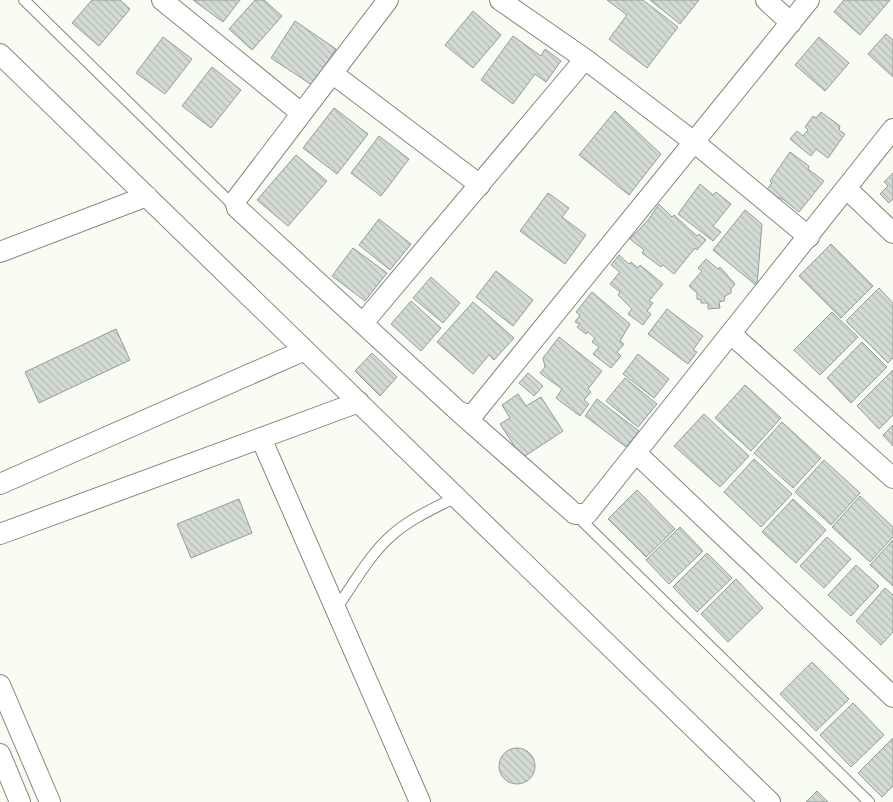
<svg xmlns="http://www.w3.org/2000/svg" width="893" height="802" viewBox="0 0 893 802" font-family="'Archivo Narrow',sans-serif">
<defs>
<pattern id="building-back-hatch" width="6" height="6" patternUnits="userSpaceOnUse" patternTransform="scale(1.25)"><rect width="6" height="6" fill="#d2dbd5"/><path d="M-1 5l2 2M0 0l6 6M5-1l2 2" fill="none" stroke="#b5bcb7"/></pattern>
</defs>
<rect width="100%" height="100%" fill="#f8fcf3"/>
<path fill="url(#building-back-hatch)" stroke="#949d98" d="M92,0H120L130,9L99,46L72,23Z
M193,0H240L223,22Z
M255,0H264L282,16L252,50L229,29Z
M607,0H643L678,27L647,68L609,39L627,15Z
M650,0H699L680,24Z
M844,0H890L860,35L834,12Z
M473,11L501,35L473,68L445,45Z
M295,21L336,49L312,85L271,58Z
M886,34L893,40V77L868,54Z
M513,36L541,56L545,49L561,61L546,82L535,74L513,104L481,80Z
M163,37L192,59L165,94L136,73Z
M819,37L849,63L825,91L795,65Z
M212,67L241,90L211,128L182,106Z
M334,108L368,134L337,174L303,148Z
M615,111L661,154L629,195L579,155Z
M821,112L840,126L839,130L845,134L828,158L816,149L811,156L790,139L797,131L803,136L808,130L805,127L813,116L816,118Z
M379,136L409,159L381,196L351,173Z
M790,152L809,166L808,169L824,181L799,212L784,200L778,197L776,200L765,192L772,183L770,181Z
M296,155L327,181L288,226L257,200Z
M893,173V199L889,203L880,194L888,186L884,182Z
M700,184L713,195L716,192L731,204L713,226L721,232L713,241L678,214Z
M548,193L569,208L562,217L586,235L565,264L520,231Z
M659,204L672,217L674,215L697,236L699,234L706,240L697,250L695,248L674,274L663,265L661,267L642,253L644,250L630,239L649,219Z
M745,210L762,224L757,286L713,250Z
M379,219L411,244L390,270L359,245Z
M831,244L873,286L841,318L799,276Z
M353,248L387,273L365,301L332,276Z
M619,255L629,264L631,262L638,268L640,265L663,284L649,301L653,303L647,311L651,314L643,325L628,314L632,309L618,295L620,292L610,284L620,272L611,265Z
M706,259L718,269L720,267L735,284L731,289V293L725,296L724,301L719,302L720,308L708,309V303H701V300L697,299V293L689,286L702,271L698,268Z
M496,271L533,300L513,326L476,297Z
M431,277L460,303L443,323L413,298Z
M879,288L893,303V358L888,363L846,321Z
M592,292L630,324L620,341L624,344L617,352L621,356L611,368L593,354L599,347L592,342L595,338L588,332L586,334L577,327L580,324L575,322L580,315L576,312Z
M411,301L441,328L421,351L391,324Z
M473,302L514,338L494,360L489,355L473,374L437,342Z
M667,309L703,336L693,350L697,352L688,364L648,334Z
M832,312L858,337L820,375L794,350Z
M116,329L130,360L39,403L25,372Z
M559,337L602,371L588,389L591,392L584,400L589,404L580,416L556,398L562,389L540,373L545,367L543,358Z
M862,342L887,367L851,403L827,378Z
M372,353L397,377L380,396L355,371Z
M638,354L669,379L654,398L623,374Z
M893,370V415L879,429L857,406Z
M528,373L543,386L534,396L519,383Z
M625,378L657,404L638,427L606,401Z
M745,385L781,418L751,451L715,418Z
M518,394L526,406L541,397L563,431L522,458L500,424L510,418L502,405Z
M597,399L639,431L626,447L585,416Z
M704,414L749,456L720,487L674,446Z
M782,422L821,458L793,488L754,453Z
M893,425V446L883,435Z
M754,459L792,494L761,527L724,492Z
M824,460L860,493L831,525L795,492Z
M637,490L675,529L646,557L608,519Z
M860,496L893,527V537L870,562L832,527Z
M239,499L252,533L191,558L177,524Z
M793,499L826,530L796,563L762,532Z
M680,527L703,551L669,584L646,560Z
M827,537L851,559L824,588L800,566Z
M893,540V586L870,565Z
M707,553L732,578L697,612L673,587Z
M856,565L879,586L851,616L828,595Z
M736,579L763,608L728,642L701,614Z
M885,588L893,595V632L881,645L856,621Z
M812,662L849,699L816,731L780,694Z
M853,703L884,735L851,767L820,735Z
M893,738V786L882,797L858,773Z
M499 766a18 18 0 1 1 36 0a18 18 0 1 1-36 0Z
M817,791L828,802H806Z"/>
<g fill="none" stroke-linecap="round" stroke-linejoin="round">
<g stroke="#848880" stroke-width="12">
<path id="lane" d="M24,0L234,206
M576,515L869,802
M336,609C353,585 369,555 392,535C411,518 435,508 456,497"/>
</g>
<g stroke="#848880" stroke-width="22">
<path id="street" d="M162,0L301,113
M388,0L235,201L237,208L458,411L467,415L475,412L809,0
M500,0L585,59L694,142L809,237
M766,0L791,23
M0,54L770,802
M332,73L480,185
M846,188L893,233
M0,252L147,196
M363,323L585,59
M731,334L893,478
M458,411L575,514H587L893,129
M261,438L420,802
M636,453L893,697
M0,484L305,350
M0,534L359,402
M0,685L50,802
M0,754L20,802"/>
</g>
<use href="#lane" stroke="#fff" stroke-width="10"/>
<use href="#street" stroke="#fff" stroke-width="20"/>
</g>
</svg>
